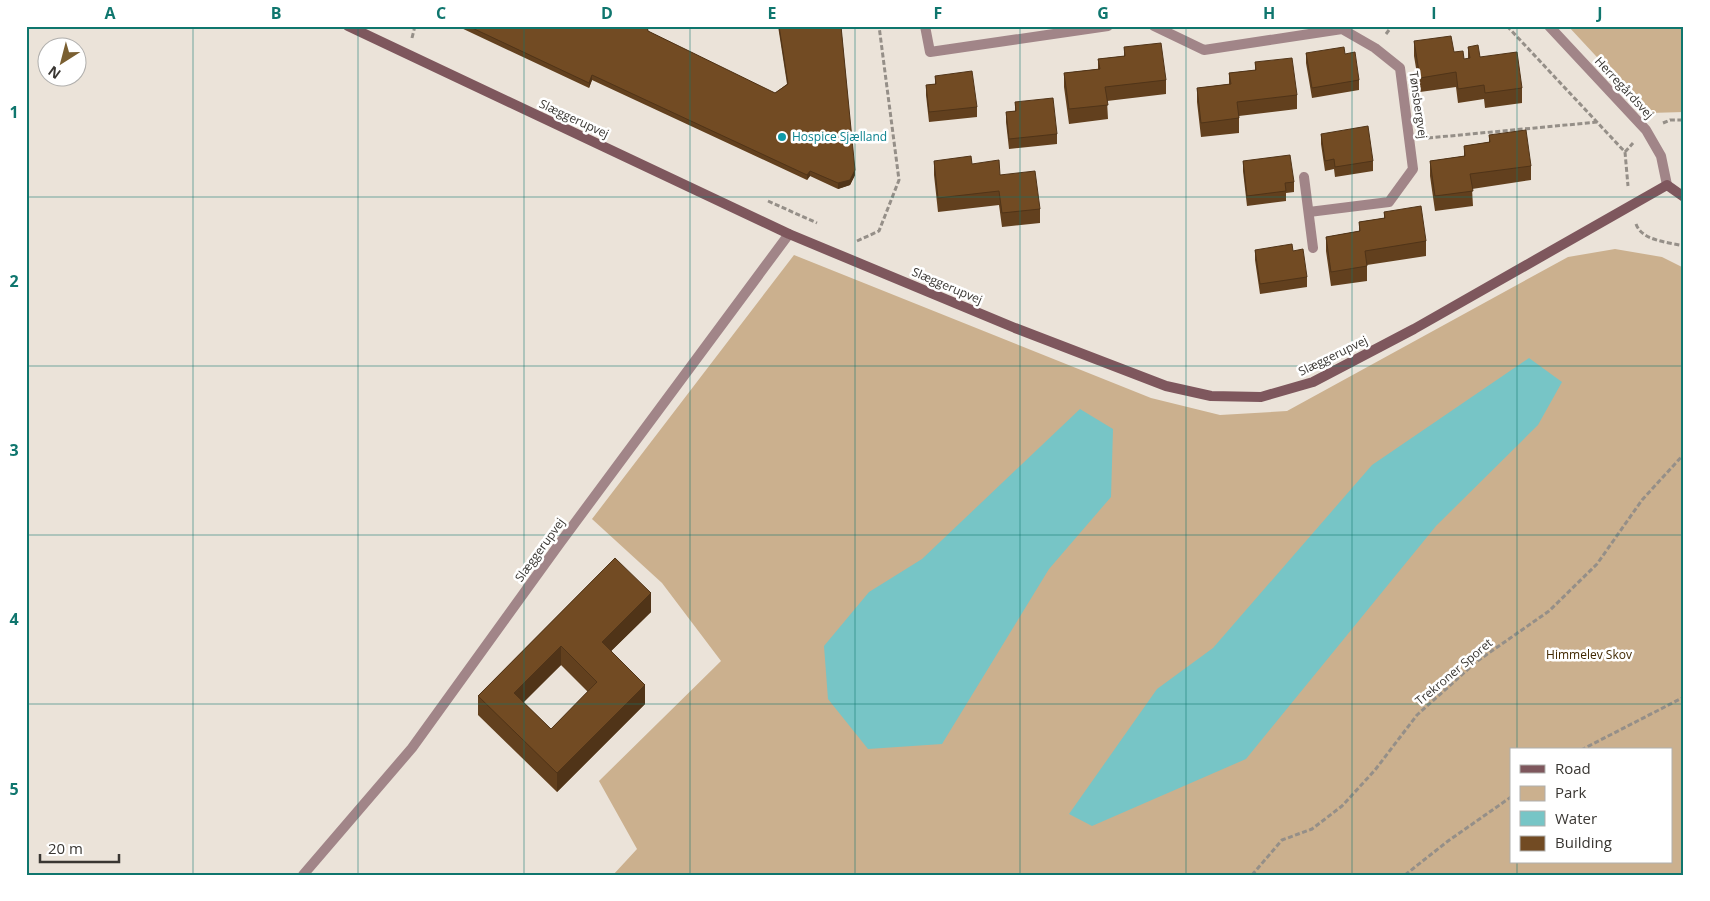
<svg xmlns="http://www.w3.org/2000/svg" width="1710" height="901" viewBox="0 0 1710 901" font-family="'Open Sans',sans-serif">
<rect width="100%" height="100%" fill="#ebe3d9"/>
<path fill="#cbb08e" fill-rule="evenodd" d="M1568,26H1684V112L1649,113Z
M1615,249L1662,257L1684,268V875H613L637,849L599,781L721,661L662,583L592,519L794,255L1151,398L1220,415L1287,411L1568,257ZM1511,750H1671V862H1511Z"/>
<path fill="#77c5c6" d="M1529,358L1562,382L1538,425L1436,526L1246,759L1092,826L1069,814L1157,689L1213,648L1372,465Z
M1080,409L1113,429L1111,497L1049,569L942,744L868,749L828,699L824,646L869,592L922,559Z"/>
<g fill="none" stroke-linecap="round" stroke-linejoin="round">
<path stroke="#958f88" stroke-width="3" stroke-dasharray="5 2.5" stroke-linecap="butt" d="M1507,26L1625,152L1628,186
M1386,34L1392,26
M412,38L415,26
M1663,123L1670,120H1684
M1428,138L1598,122
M1625,152L1633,143
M768,201L817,223
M1636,224C1642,241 1668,242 1684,246
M857,241L879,231L899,180L879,26
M1581,750L1684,697
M1252,875L1282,840L1312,829L1342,806L1375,770L1417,715L1476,662L1549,611L1597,564L1642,500L1684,454
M1405,875L1448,841L1511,797"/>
<path stroke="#a18588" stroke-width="10" d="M303,875L412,748L560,543L789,234"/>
<path stroke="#a18588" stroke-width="10" d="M925,26L930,52L1108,26
M1154,26L1204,50L1342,29L1375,48L1400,68L1413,169L1389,202L1309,212
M1549,26L1646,130L1661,156L1667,185
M1304,177L1313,248"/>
<path stroke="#7e575d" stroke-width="10" d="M348,26L789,234L1015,328L1166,386L1211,396L1261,397L1313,382L1414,329L1667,185L1684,197"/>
</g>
<path fill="#62401e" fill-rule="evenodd" d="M457,26H647L648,31L775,93L787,84L778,26H841L855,175L850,185L838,189L810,176L807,180L592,80L589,88Z
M1414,41L1454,52L1464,59H1468V47L1480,57L1522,88V103L1485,108L1484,99L1458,103L1456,87L1420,92L1414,56Z
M1124,47L1166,80V94L1107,101L1108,119L1069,124L1064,87V73L1098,69V59L1124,56Z
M1306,53L1345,54L1359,80V90L1312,98L1306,63Z
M1255,62L1297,95V109L1239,116V133L1201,137L1197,102V88L1229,84V73L1255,70Z
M935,76L977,107V117L929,122L926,95V85L935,84Z
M1015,102L1057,134V144L1009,149L1006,122V112L1015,111Z
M1321,134L1373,161V171L1335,177L1334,169L1325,171L1321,144Z
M1489,135L1531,166V180L1472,189L1473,206L1435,211L1430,176V161L1464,156V146L1489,142Z
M934,161L972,164L1000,175L1040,209V223L1002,227L999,205L938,212L934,175Z
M1243,161L1294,182V192L1286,193V201L1247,206L1243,171Z
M1384,212L1426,241V256L1367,265V281L1331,286L1326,251V237L1359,231V222L1384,218Z
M1255,250L1293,251L1307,277V287L1260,294L1255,260Z
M615,558L651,612L611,651L645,704L557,792L478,715V696ZM561,665L588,692L551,729L523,702Z"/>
<path fill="#503418" d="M592,75V80L589,88V83Z
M855,170V175L850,185L838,189V183Z
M810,171V176L807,180V175Z
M651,593V612L602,660V642Z
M561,646V665L514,712V693Z
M645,685V704L557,792V773Z"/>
<path fill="#724b23" stroke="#503418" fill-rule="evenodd" d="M468,26H647L648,31L775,93L788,84L779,26H841L855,170L850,180L838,183L810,171L807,175L592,75L589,83Z
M1451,36L1454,52L1463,51L1464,59L1470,58L1468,47L1478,45L1480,57L1517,52L1522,88L1485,93L1484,85L1458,89L1456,72L1420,78L1414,41Z
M1161,43L1166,80L1105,87L1108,105L1069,109L1064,73L1100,69L1098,59L1125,56L1124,47Z
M1344,47L1345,54L1355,52L1359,80L1312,88L1306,53Z
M1292,58L1297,95L1237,102L1239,118L1201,123L1197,88L1231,84L1229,73L1256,70L1255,62Z
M972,71L977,107L929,112L926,85L936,84L935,76Z
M1053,98L1057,134L1009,139L1006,112L1016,111L1015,102Z
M1368,126L1373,161L1335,167L1334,159L1325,161L1321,134Z
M1526,130L1531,166L1470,174L1473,191L1435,196L1430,161L1465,156L1464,146L1490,142L1489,135Z
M1290,155L1294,182L1285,183L1286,191L1247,196L1243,161Z
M971,156L972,164L999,160L1000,175L1035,171L1040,209L1002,213L999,191L938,198L934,161Z
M1421,206L1426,241L1365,251L1367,266L1331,272L1326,237L1360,231L1359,222L1385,218L1384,212Z
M1292,244L1293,251L1303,249L1307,277L1260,284L1255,250Z
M615,558L651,593L602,642L645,685L557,773L478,696ZM561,646L597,682L551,729L514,693Z"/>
<path fill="none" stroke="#0f766e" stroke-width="1" stroke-opacity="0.55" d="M193,26V875M358,26V875M524,26V875M690,26V875M855,26V875M1020,26V875M1186,26V875M1352,26V875M1517,26V750M26,197H1684M26,366H1684M26,535H1684M26,704H1684M1517,862V875"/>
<circle fill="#0f9aa8" stroke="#fff" stroke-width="2" cx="782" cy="137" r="5"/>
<g text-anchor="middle" stroke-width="5" stroke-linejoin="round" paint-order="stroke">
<g font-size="12" fill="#393632" stroke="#fff">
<text transform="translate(1624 88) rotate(47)" y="4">Herregårdsvej</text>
<text transform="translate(1418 105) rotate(82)" y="4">Tønsbergvej</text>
<text transform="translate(574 119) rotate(25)" y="4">Slæggerupvej</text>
<text transform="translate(947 286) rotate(23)" y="4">Slæggerupvej</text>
<text transform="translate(1333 356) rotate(-26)" y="4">Slæggerupvej</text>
<text transform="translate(540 550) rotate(-54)" y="4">Slæggerupvej</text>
<text transform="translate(1454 672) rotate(-40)" y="4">Trekroner Sporet</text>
</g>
<g font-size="12" fill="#0d838f" stroke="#fff" text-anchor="start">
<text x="792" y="141">Hospice Sjælland</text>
</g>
<g font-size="12" fill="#412800" stroke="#fff">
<text x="1589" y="659">Himmelev Skov</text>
</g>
</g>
<rect width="1710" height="901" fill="none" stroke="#ffffff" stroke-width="55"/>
<rect x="1510" y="748" width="162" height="115" fill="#ffffff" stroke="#b0afad"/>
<rect x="1520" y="765" width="25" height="8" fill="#7e575d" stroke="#b0afad"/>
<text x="1555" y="774" font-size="15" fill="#393632">Road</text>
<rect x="1520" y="786" width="25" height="15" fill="#cbb08e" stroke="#b0afad"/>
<text x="1555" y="798" font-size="15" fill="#393632">Park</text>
<rect x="1520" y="811" width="25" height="15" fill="#77c5c6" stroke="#b0afad"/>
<text x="1555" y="824" font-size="15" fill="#393632">Water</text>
<rect x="1520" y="836" width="25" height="15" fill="#724b23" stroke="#b0afad"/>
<text x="1555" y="848" font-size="15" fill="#393632">Building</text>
<g transform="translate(62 62) rotate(216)"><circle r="24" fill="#ffffff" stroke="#b0afad"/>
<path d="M0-4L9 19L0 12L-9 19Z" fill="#7a5f31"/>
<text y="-8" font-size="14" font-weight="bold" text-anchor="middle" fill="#393632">N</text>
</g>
<path d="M40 854v8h79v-8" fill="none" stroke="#393632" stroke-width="2.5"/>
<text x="48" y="854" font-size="15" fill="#393632" stroke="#ffffff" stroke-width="4" paint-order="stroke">20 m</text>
<rect x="28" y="28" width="1654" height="846" fill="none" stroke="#0f766e" stroke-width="2"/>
<g font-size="16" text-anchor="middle" font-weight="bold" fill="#0f766e">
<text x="110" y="19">A</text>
<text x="276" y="19">B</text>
<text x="441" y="19">C</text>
<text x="607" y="19">D</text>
<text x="772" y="19">E</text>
<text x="938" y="19">F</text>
<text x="1103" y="19">G</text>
<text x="1269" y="19">H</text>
<text x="1434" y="19">I</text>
<text x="1600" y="19">J</text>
<text x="14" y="118">1</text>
<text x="14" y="287">2</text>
<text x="14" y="456">3</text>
<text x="14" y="625">4</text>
<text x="14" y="795">5</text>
</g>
</svg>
